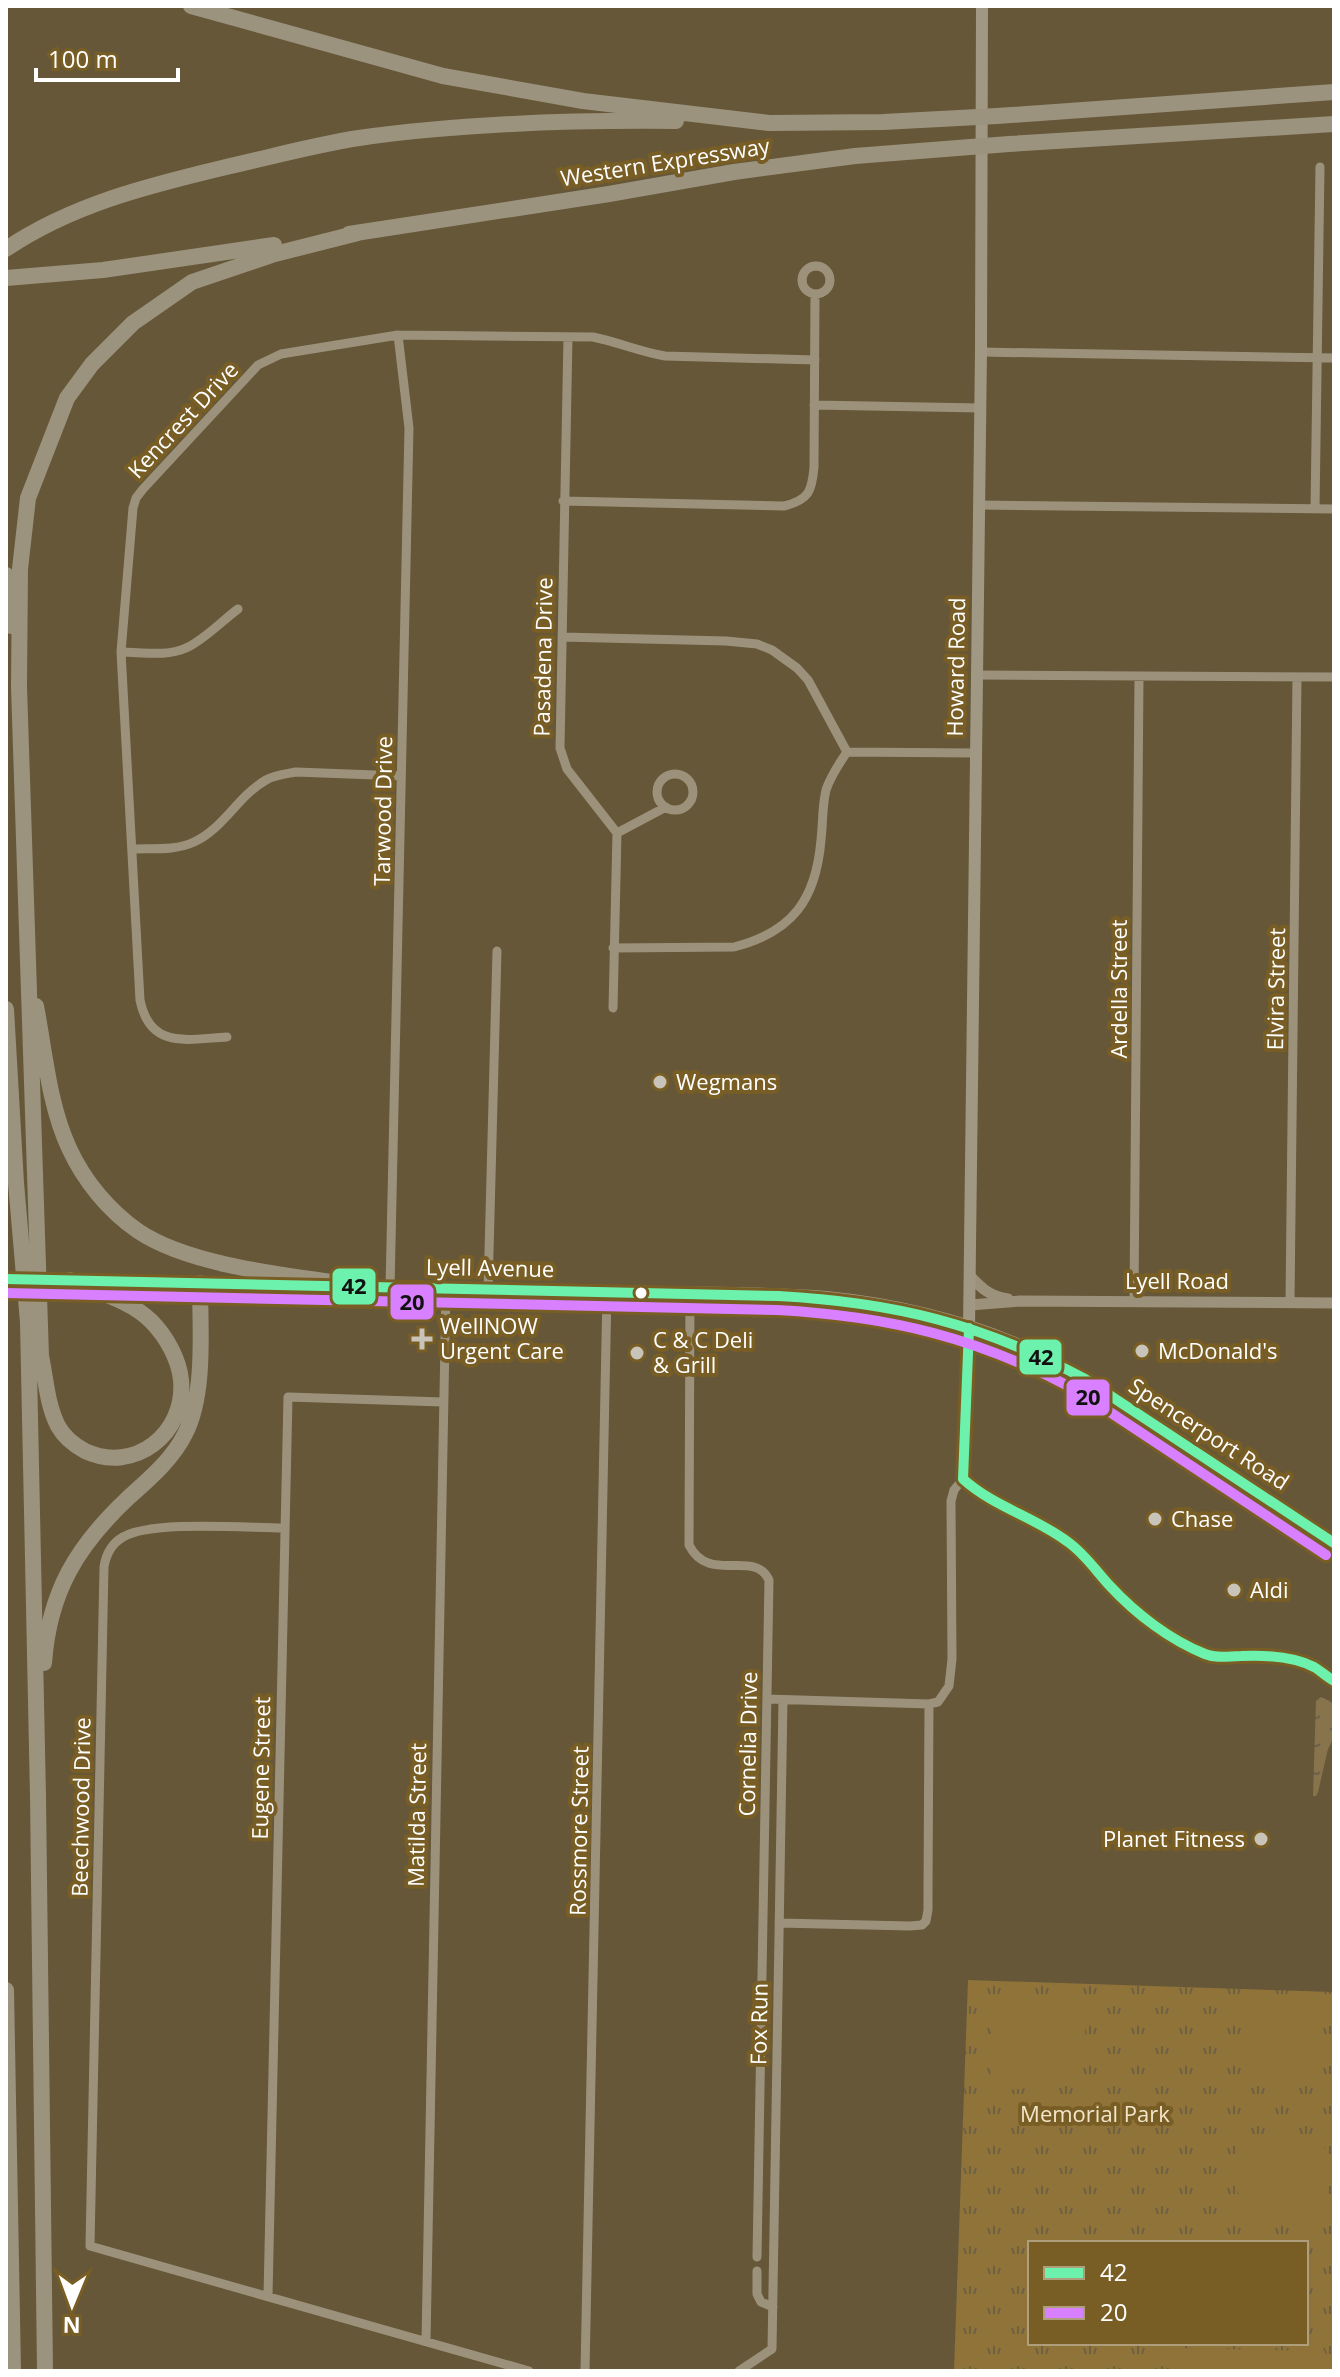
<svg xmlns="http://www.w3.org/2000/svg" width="1340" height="2377" viewBox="0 0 1340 2377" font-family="'Open Sans',sans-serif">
<defs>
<pattern id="grass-tufts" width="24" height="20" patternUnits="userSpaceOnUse" patternTransform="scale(2)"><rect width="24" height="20" fill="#8f7339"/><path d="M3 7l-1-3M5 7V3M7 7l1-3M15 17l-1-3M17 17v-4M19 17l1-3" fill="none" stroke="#6e6042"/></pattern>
<pattern id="water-ripples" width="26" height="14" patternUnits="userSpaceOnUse" patternTransform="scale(2)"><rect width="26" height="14" fill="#87744c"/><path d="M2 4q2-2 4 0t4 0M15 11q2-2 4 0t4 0" fill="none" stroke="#6a604c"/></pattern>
</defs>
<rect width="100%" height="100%" fill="#655738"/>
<path fill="url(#grass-tufts)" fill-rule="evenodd" d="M968,1980L1334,1992V2371H954ZM1030,2243H1306V2343H1030Z"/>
<path fill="#8f7339" d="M999,2003L1083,2005C1084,2018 1087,2036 1083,2049C1082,2050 1077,2058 1076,2060C1056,2087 1022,2090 990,2091L992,2010Z
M1245,2004L1313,2005L1320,2010L1319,2083C1296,2086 1277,2084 1254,2075L1244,2053Z
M1256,2144L1322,2146L1328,2152L1326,2227C1263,2228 1225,2219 1238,2146Z
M1170,2348L1325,2351V2371H1169Z"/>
<path fill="url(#water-ripples)" d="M1321,1697L1334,1703V1737L1328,1749L1318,1792L1316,1796H1313L1316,1701Z"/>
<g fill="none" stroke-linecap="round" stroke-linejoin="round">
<path stroke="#9c927c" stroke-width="9" d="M802 280a14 14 0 1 1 28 0a14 14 0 1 1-28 0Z
M568,337L560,748L567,769L617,833L613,1008
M981,352L1334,358
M814,405L980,408
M563,501L784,506C809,500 812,491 814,467L815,294
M978,505L1334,509
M1315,509L1320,167
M562,637L726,641L757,644L772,650L797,668L808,680L847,752L975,753
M121,652C141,652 167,657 186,648C203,641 223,620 238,609
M976,675L1334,677
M657 792a18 18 0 1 1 36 0a18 18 0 1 1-36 0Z
M617,833L666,807
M132,849C152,848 175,851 194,842C223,829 238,796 266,780C275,775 286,774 296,772L401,776
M613,948L734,947C793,932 816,899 821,840C823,823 822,807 826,790C831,775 839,764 847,752
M227,1037C188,1039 150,1050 140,1000L121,652L133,508L136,498L143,489L258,365L281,354L398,335L593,337C618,342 640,352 665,356L815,360
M390,1288L409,428L398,335
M488,1290L497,951
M690,1294L689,1545C709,1585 754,1548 769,1580L757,2257
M1134,1301L1139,677
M1290,1302L1297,677
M963,1479C995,1513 1048,1520 1082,1553C1094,1564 1103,1579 1114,1590C1139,1616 1173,1639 1205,1654C1217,1659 1229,1657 1241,1656C1264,1656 1294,1657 1314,1667C1321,1671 1327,1677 1334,1681
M284,1528C247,1528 152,1520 123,1537C111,1544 106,1554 104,1567L90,2246L529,2371
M767,1699L929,1704L938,1702L949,1686L952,1659L951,1501L954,1490L963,1479L969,1328
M779,1923L910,1926L922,1925L926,1921L928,1910V1893L929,1704
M757,2271V2294L761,2302L773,2307
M268,2296L288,1397L443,1402
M426,2341L446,1289
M585,2371L607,1292
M739,2371L772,2349L783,1700"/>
<path stroke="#9c927c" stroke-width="11" d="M970,1276C982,1289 990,1296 1008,1299
M970,1305L1020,1301L1334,1303"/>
<path stroke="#a19883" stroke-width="12" d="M969,1328L981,352L982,6"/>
<path stroke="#a59b87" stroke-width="14" d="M6,1279L318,1286
M362,1288C460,1291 557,1291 655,1293C712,1294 769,1293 826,1298C917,1307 1007,1333 1085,1379L1334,1543"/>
<path stroke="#9c937e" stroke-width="16" d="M191,6L443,76L583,101L769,123L883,122L997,116L1334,92
M349,234L609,194L734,172L855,156L1009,144L1334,124
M6,249C71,205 147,186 222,168C267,158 313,145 359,138C464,123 570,120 676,121
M6,278L103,270L274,245
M6,575L11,626
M36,1006C45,1053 49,1105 69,1148C84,1181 109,1211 138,1231C194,1269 306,1277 373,1288
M6,1009L16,1183L28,1322L38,1796L45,2371
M70,1280C96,1292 130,1300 151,1321C166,1336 179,1359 181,1380C186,1434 134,1474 85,1451C74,1445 64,1437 58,1426C47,1405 46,1379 41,1356L19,687L20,569L28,498L67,398L92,364L133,323L192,282L275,254L358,233
M44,1663C49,1592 77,1546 128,1498C149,1479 172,1460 185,1434C206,1393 200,1328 200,1283
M6,1990L13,2371"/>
<g stroke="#785e25" stroke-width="16">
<path id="bus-1" d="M6,1279L778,1296C893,1302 983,1324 1085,1379L1334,1543
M969,1328L963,1479C994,1507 1035,1517 1068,1542C1085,1554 1096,1571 1110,1586C1136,1614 1170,1640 1205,1654C1217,1659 1229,1656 1241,1656C1264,1655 1293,1656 1314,1667C1321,1671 1327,1677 1334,1681"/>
</g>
<g stroke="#785e25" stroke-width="16">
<path id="bus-2" d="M6,1293L777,1310C890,1316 979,1338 1078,1391L1326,1555"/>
</g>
<use href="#bus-1" stroke="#6df2ae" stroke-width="10"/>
<use href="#bus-2" stroke="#d880ff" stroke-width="10"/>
</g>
<g fill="#c9c4b9" stroke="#785e25" stroke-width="3">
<circle cx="660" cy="1082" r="8"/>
<path d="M418 1327h8v8h8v8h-8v8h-8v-8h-8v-8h8z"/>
<circle cx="1142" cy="1351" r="8"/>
<circle cx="637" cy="1353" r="8"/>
<circle cx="1155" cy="1519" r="8"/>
<circle cx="1234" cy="1590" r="8"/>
<circle cx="1261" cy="1839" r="8"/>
</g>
<circle fill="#fff" stroke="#785e25" stroke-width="3" cx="641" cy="1293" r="7"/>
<g text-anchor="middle" stroke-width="8" stroke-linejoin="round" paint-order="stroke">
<g font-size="22" fill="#fff" stroke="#785e25">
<text transform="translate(665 162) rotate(-9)" y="8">Western Expressway</text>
<text transform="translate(183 420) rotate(-47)" y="8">Kencrest Drive</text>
<text transform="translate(543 657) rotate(-89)" y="8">Pasadena Drive</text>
<text transform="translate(956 667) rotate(-89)" y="8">Howard Road</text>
<text transform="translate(383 811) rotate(-89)" y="8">Tarwood Drive</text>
<text transform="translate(1119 989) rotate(-90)" y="8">Ardella Street</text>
<text transform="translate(1276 989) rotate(-89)" y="8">Elvira Street</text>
<text transform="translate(490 1268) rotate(1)" y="8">Lyell Avenue</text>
<text x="1177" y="1289">Lyell Road</text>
<text transform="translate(1209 1434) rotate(33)" y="8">Spencerport Road</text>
<text transform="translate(748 1744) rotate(-89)" y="8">Cornelia Drive</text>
<text transform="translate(261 1768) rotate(-89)" y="8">Eugene Street</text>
<text transform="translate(81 1807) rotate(-89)" y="8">Beechwood Drive</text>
<text transform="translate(417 1815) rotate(-89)" y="8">Matilda Street</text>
<text transform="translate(579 1831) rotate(-89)" y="8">Rossmore Street</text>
<text transform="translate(759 2024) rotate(-89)" y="8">Fox Run</text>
</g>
<g font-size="22" fill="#fff" stroke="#785e25" text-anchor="start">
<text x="676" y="1090">Wegmans</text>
<text x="440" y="1334">WellNOW<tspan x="440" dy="25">Urgent Care</tspan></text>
<text x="653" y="1348">C &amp; C Deli<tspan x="653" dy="25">&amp; Grill</tspan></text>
<text x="1158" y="1359">McDonald's</text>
<text x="1171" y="1527">Chase</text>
<text x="1250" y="1598">Aldi</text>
<text x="1245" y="1847" text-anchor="end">Planet Fitness</text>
</g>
<g font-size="22" fill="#f3e5c9" stroke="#785e25">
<text x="1095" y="2122">Memorial Park</text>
</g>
</g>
<g stroke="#785e25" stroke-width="3">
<rect x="331" y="1267" width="46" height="39" rx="8" fill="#6df2ae"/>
<rect x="389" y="1283" width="46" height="38" rx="8" fill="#d880ff"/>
<rect x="1018" y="1338" width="45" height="38" rx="8" fill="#6df2ae"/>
<rect x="1065" y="1378" width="46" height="39" rx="8" fill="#d880ff"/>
</g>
<g font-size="22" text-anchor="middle" font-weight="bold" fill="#111">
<text x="354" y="1294">42</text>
<text x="412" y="1310">20</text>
<text x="1041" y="1365">42</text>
<text x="1088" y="1405">20</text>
</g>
<rect width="1340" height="2377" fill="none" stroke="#ffffff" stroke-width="16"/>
<rect x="1028" y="2241" width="280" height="104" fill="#785e25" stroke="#ae9e7c" stroke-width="2"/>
<rect x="1044" y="2267" width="40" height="12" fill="#6df2ae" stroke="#ae9e7c" stroke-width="2"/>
<text x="1100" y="2281" font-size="24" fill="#ffffff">42</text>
<rect x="1044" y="2307" width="40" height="12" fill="#d880ff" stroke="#ae9e7c" stroke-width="2"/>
<text x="1100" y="2321" font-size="24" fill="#ffffff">20</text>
<g transform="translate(72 2305) rotate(181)" stroke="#785e25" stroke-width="6" paint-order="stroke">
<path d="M0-6L14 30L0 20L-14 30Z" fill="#ffffff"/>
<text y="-12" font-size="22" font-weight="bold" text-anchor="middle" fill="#ffffff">N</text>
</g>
<path d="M36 68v12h142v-12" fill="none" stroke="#ffffff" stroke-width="4"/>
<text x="48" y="68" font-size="24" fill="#ffffff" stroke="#785e25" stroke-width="6" paint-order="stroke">100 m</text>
</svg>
